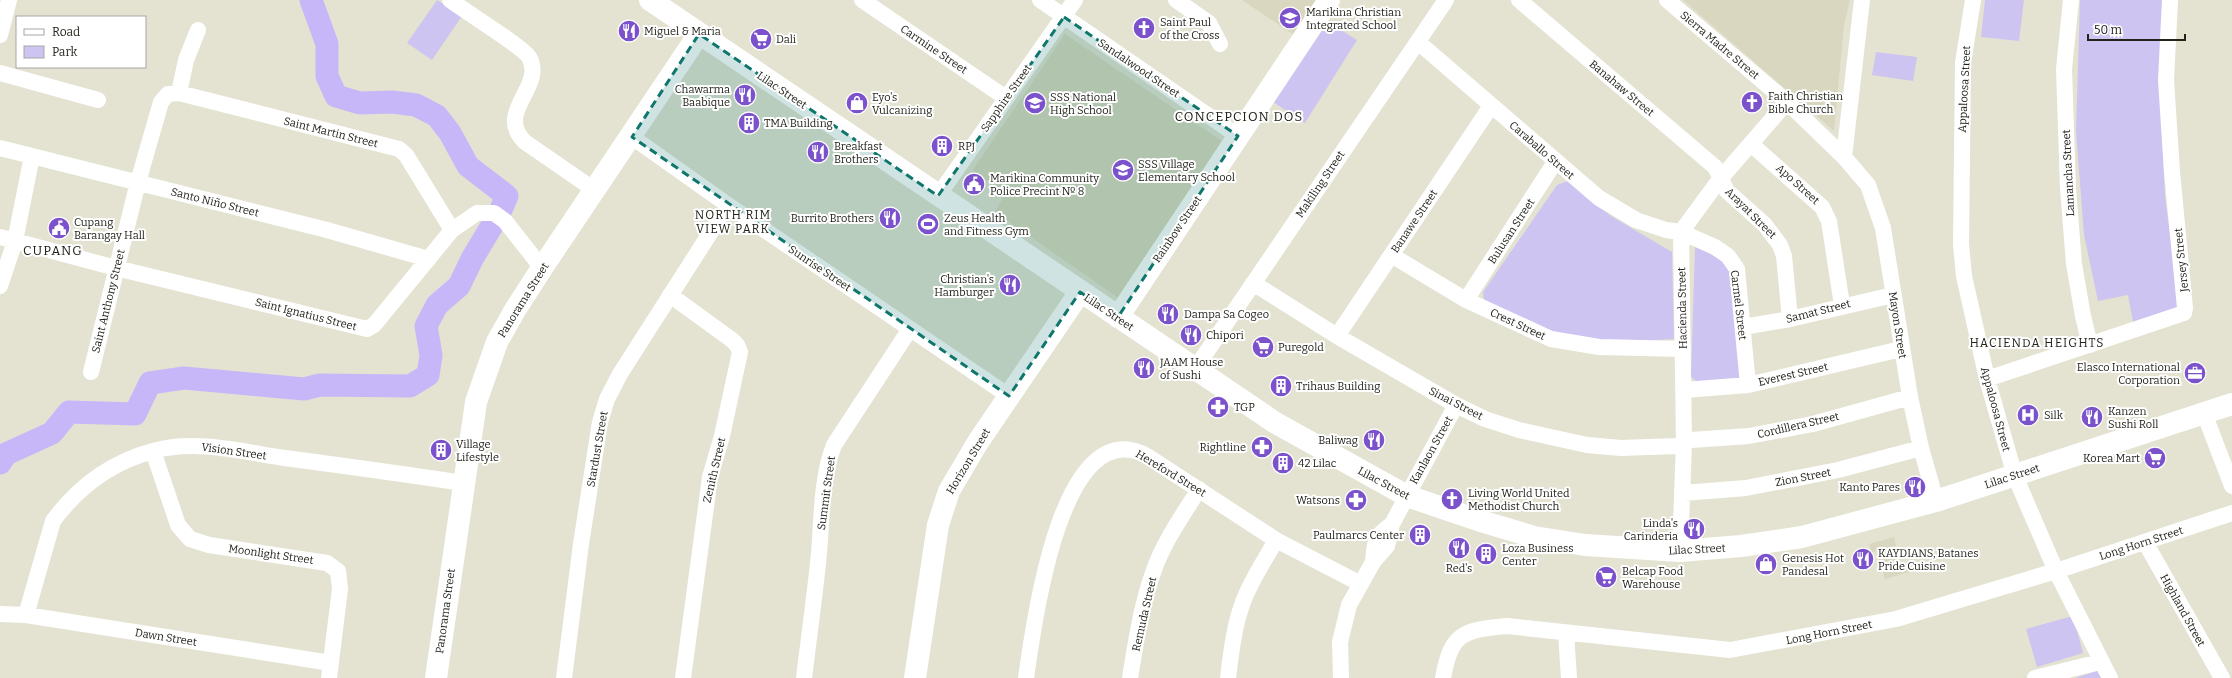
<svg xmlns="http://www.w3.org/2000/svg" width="2232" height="678" viewBox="0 0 2232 678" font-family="Bitter,serif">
<rect width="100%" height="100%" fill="#e4e3d2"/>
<path fill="#d9d7bf" d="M1242,0H1323L1297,37Z
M1683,0H1850L1844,25L1834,131Z
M1065,34L1226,144L1120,299L995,212L1006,192L972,171Z
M1894,537L1896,546L1893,547L1898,566L1907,564L1909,572L1885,579L1877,550L1872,553L1869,544Z"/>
<path fill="#cec4f1" d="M437,0L462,16L432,60L407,43Z
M1985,0H2024L2019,41L1981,37Z
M2080,0H2163L2160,86L2165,197L2180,308L2134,327L2128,295L2098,301L2084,235L2076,131Z
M1325,20L1357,40L1305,123L1273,102Z
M1876,52L1917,57L1913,81L1872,75Z
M1568,181L1611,216L1672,252L1674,339L1597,344L1551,334L1484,302L1483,292L1557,185Z
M1695,247C1710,253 1724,260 1734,274L1742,380L1698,383L1691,377Z
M2073,616L2083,653L2037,667L2026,629Z
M2097,671L2101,678H2075Z"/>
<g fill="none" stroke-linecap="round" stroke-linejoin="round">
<path stroke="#c7b7f9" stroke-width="23" d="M0,463L6,454L52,433L69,412L135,414L150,383L184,378L304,389L320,385L410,386L428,375L431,355L426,326L437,305L459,286L472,259L499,214L507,196L468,166L450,133L437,116L416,105L392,102L360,103L336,96L327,76V44L311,0"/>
<path stroke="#fff" stroke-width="16" d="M450,0C463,10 523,47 529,57C546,87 494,112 525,142L596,191
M862,0L1006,98
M1040,0L1238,136
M1176,0L1209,23L1220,44
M1519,0L1715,167L1727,191L1765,225L1780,245L1784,256L1790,319
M1667,0L1787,102L1844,157L1868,185L1883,228L1910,397L1921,448L1936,501
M1973,0L1963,63L1961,244L1964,276L1987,379L2015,476L2056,571L2110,678
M2071,0L2064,69L2068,188L2074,264L2083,316L2090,345
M0,35L9,0
M1418,42L1599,198L1636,220L1666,230L1681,232L1715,247L1728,256L1737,269L1748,385
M0,73L98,100
M179,93L186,60L198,30
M632,137L728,205L1009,396
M1751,144L1822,207L1829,221L1842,305
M0,148L327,230L428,259
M1844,157L1862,0
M938,196L1075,0
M0,237L116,268L367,329L374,325L452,230L477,213H494L505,221L542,268
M1391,255L1466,300L1551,339L1599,347L1683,349
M1253,283L1337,336L1456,405L1485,419L1519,430L1587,445L1621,448L1677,446L1691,440L1749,436L1813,424L1910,397
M0,286L15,241L32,156
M670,295L732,340L737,345L740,352L722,436L710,477L683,678
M1466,300L1555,162
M1743,327L1790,319L1893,295
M1337,336L1491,106
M1195,369L1446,0
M91,372L138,182L161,102L168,94L179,93L399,149L406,155L452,230
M1987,379L2184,313L2185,308L2172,172L2166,80L2170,0
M1684,390L1748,385L1901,349
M2204,413L2232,486
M153,451L178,525L190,539L209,545L327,563L338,571L340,589L329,678
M1683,493L1746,488L1838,470L1921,448
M2145,542L2222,678
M1680,551L1684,443L1681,232L1720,179L1787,102
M1373,562C1375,540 1374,537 1392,524
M0,614L26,615L331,663
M26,615L53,521C78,487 112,462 153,451C196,439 243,452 285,458C345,466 404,474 463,483
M1566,633L1569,678
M564,678L581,544L600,422L607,399L620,374L728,205
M804,678C809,636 815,595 819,553C822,518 821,478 834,445L910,329
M1026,678C1033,629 1060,409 1147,456L1276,540L1361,584
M1130,678C1136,642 1141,605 1154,570C1164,541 1183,515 1199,489
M1228,678C1231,653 1234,626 1243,602C1251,580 1265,560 1276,540
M1341,678L1340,642L1349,605L1373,562L1387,546L1392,524L1456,405
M1443,678C1451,632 1464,630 1507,626L1730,650L1896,619L2056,571L2232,513
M2035,678L2100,662"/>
<path stroke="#fff" stroke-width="22" d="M650,0L1274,422L1407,496L1484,522L1534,537L1585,545L1680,551L1741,546L1802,537L1936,501L2232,404
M1118,317L1329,0
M436,678L476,402L497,342L515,310L542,268L699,34
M915,678L938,525L949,491L978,442L1080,292"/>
</g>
<path fill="#0f766e" fill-opacity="0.2" stroke="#0f766e" stroke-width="3" stroke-dasharray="8 5" stroke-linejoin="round" d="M1064,17L1238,136L1118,317L1080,292L1009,396L632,137L699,34L938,196Z"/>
<defs>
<g id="school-disc" transform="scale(1.15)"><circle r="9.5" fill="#7b52cb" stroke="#fff"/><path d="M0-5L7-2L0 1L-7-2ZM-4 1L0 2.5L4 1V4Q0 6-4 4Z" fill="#fff"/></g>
<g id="church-disc" transform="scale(1.15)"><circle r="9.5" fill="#7b52cb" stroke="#fff"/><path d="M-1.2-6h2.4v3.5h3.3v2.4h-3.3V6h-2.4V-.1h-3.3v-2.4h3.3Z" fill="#fff"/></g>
<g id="restaurant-disc" transform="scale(1.15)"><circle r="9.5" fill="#7b52cb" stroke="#fff"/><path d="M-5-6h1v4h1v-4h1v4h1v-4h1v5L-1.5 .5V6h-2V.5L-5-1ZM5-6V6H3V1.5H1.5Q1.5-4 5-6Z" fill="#fff"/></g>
<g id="supermarket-disc" transform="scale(1.15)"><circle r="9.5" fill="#7b52cb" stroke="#fff"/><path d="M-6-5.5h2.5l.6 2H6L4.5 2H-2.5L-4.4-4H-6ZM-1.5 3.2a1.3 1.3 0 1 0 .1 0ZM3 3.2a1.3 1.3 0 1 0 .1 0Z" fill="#fff"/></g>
<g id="shop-disc" transform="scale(1.15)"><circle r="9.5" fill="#7b52cb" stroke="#fff"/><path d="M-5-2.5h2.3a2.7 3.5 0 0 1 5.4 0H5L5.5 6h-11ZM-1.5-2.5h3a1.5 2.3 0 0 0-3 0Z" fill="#fff"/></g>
<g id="building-disc" transform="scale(1.15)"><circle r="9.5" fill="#7b52cb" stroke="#fff"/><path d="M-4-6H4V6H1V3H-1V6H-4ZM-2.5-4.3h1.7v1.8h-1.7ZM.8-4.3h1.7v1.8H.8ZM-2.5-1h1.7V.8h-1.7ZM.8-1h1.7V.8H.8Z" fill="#fff"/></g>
<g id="civic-disc" transform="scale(1.15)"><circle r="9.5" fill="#7b52cb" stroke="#fff"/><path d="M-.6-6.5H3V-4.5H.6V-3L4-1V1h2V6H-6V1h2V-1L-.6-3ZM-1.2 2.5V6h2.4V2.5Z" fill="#fff"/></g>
<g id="stadium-disc" transform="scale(1.15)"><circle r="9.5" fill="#7b52cb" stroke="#fff"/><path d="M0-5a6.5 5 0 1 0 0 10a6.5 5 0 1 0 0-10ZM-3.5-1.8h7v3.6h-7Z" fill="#fff"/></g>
<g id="office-disc" transform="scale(1.15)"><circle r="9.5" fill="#7b52cb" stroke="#fff"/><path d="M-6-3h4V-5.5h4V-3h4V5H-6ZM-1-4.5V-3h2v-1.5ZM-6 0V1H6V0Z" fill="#fff"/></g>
<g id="pharmacy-disc" transform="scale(1.15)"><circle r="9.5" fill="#7b52cb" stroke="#fff"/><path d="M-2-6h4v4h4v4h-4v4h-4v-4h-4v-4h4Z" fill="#fff"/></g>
<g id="hospital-disc" transform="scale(1.15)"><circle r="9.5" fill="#7b52cb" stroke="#fff"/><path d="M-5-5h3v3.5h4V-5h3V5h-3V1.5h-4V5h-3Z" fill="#fff"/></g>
</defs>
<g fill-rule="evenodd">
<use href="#school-disc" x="1290" y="18"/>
<use href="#church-disc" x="1144" y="28"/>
<use href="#restaurant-disc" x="629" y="31"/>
<use href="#supermarket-disc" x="761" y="39"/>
<use href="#restaurant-disc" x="745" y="95"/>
<use href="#church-disc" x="1752" y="102"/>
<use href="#shop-disc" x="857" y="103"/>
<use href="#school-disc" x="1035" y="103"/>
<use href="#building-disc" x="749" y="123"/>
<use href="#building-disc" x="942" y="146"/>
<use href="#restaurant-disc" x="818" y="152"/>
<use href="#school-disc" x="1123" y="170"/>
<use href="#civic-disc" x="974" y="184"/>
<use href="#restaurant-disc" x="890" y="218"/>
<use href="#stadium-disc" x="928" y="224"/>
<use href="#civic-disc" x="59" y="228"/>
<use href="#restaurant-disc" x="1010" y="285"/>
<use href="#restaurant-disc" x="1168" y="314"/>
<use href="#restaurant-disc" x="1191" y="335"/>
<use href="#supermarket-disc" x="1263" y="347"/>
<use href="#restaurant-disc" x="1144" y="368"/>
<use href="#office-disc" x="2195" y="373"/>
<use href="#building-disc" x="1281" y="386"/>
<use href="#pharmacy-disc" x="1218" y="407"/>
<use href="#hospital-disc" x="2028" y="415"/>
<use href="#restaurant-disc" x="2092" y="417"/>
<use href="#restaurant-disc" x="1374" y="440"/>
<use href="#pharmacy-disc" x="1262" y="447"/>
<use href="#building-disc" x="441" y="450"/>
<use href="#supermarket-disc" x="2155" y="458"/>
<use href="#building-disc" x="1283" y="463"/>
<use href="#restaurant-disc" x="1915" y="487"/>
<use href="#church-disc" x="1452" y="499"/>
<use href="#pharmacy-disc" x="1356" y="500"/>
<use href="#restaurant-disc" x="1694" y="529"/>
<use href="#building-disc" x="1420" y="535"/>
<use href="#restaurant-disc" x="1459" y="548"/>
<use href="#building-disc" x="1486" y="554"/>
<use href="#restaurant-disc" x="1863" y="559"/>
<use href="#shop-disc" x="1766" y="564"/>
<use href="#supermarket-disc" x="1606" y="577"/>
</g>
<g text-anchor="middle" stroke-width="4" stroke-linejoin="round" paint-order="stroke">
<g font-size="11" fill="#23231c" stroke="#fff" text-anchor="start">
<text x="1306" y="16">Marikina Christian<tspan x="1306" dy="13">Integrated School</tspan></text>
<text x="1160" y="26">Saint Paul<tspan x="1160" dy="13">of the Cross</tspan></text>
<text x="644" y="35">Miguel &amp; Maria</text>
<text x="776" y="43">Dali</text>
<text x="730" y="93" text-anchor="end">Chawarma<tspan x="730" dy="13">Baabique</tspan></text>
<text x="1768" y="100">Faith Christian<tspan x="1768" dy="13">Bible Church</tspan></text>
<text x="872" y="101">Eyo's<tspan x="872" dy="13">Vulcanizing</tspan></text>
<text x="1050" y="101">SSS National<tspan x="1050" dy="13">High School</tspan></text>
<text x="764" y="127">TMA Building</text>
<text x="834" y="150">Breakfast<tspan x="834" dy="13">Brothers</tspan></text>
<text x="958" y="150">RPJ</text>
<text x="1138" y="168">SSS Village<tspan x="1138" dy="13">Elementary School</tspan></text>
<text x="990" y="182">Marikina Community<tspan x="990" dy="13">Police Precint № 8</tspan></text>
<text x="874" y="222" text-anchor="end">Burrito Brothers</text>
<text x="944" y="222">Zeus Health<tspan x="944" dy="13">and Fitness Gym</tspan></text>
<text x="74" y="226">Cupang<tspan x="74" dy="13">Barangay Hall</tspan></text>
<text x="994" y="283" text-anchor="end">Christian's<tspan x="994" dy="13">Hamburger</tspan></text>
<text x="1184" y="318">Dampa Sa Cogeo</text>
<text x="1206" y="339">Chipori</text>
<text x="1278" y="351">Puregold</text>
<text x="1160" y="366">JAAM House<tspan x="1160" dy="13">of Sushi</tspan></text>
<text x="2180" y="371" text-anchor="end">Elasco International<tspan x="2180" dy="13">Corporation</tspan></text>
<text x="1296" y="390">Trihaus Building</text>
<text x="1234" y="411">TGP</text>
<text x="2108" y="415">Kanzen<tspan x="2108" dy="13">Sushi Roll</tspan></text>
<text x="2044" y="419">Silk</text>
<text x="1358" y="444" text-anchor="end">Baliwag</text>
<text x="456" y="448">Village<tspan x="456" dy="13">Lifestyle</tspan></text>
<text x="1246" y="451" text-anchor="end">Rightline</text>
<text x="2140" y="462" text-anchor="end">Korea Mart</text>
<text x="1298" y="467">42 Lilac</text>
<text x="1900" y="491" text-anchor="end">Kanto Pares</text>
<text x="1468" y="497">Living World United<tspan x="1468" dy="13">Methodist Church</tspan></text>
<text x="1340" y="504" text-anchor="end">Watsons</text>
<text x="1678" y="527" text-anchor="end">Linda's<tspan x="1678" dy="13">Carinderia</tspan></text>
<text x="1404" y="539" text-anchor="end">Paulmarcs Center</text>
<text x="1502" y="552">Loza Business<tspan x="1502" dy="13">Center</tspan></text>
<text x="1878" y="557">KAYDIANS, Batanes<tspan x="1878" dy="13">Pride Cuisine</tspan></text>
<text x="1782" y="562">Genesis Hot<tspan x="1782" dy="13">Pandesal</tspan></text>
<text x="1459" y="572" text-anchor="middle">Red's</text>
<text x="1622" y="575">Belcap Food<tspan x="1622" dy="13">Warehouse</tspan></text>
</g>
<g font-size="11" fill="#23231c" stroke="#fff">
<text transform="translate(1720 45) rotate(40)" y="4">Sierra Madre Street</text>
<text transform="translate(934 49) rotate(34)" y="4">Carmine Street</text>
<text transform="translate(1139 68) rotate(34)" y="4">Sandalwood Street</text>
<text transform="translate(1622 88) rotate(40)" y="4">Banahaw Street</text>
<text transform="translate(1964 89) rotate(-87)" y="4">Appaloosa Street</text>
<text transform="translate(782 90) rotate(34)" y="4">Lilac Street</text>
<text transform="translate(1006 98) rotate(-55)" y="4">Sapphire Street</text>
<text transform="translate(331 132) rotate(14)" y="4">Saint Martin Street</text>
<text transform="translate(1542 150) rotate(41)" y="4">Caraballo Street</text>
<text transform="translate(2068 173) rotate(-93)" y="4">Lamancha Street</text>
<text transform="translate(1320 184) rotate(-56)" y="4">Makiling Street</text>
<text transform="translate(1798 184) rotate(42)" y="4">Apo Street</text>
<text transform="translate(215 202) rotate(14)" y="4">Santo Niño Street</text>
<text transform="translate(1751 213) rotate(45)" y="4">Arayat Street</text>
<text transform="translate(1414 221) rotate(-56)" y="4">Banawe Street</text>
<text transform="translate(1177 229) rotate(-56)" y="4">Rainbow Street</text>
<text transform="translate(1511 231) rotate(-57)" y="4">Bulusan Street</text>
<text transform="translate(2181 260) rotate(-96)" y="4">Jersey Street</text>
<text transform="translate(820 268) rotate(34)" y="4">Sunrise Street</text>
<text transform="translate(523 300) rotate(-58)" y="4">Panorama Street</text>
<text transform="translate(108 301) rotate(-76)" y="4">Saint Anthony Street</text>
<text transform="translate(1739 305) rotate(83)" y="4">Carmel Street</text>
<text transform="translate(1682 308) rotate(-91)" y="4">Hacienda Street</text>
<text transform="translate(1818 311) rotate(-14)" y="4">Samat Street</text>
<text transform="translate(1109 312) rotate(34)" y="4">Lilac Street</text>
<text transform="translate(306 314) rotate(14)" y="4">Saint Ignatius Street</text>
<text transform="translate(1518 324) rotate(25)" y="4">Crest Street</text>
<text transform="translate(1898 325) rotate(81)" y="4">Mayon Street</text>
<text transform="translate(1793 374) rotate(-13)" y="4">Everest Street</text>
<text transform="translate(1456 403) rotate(27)" y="4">Sinai Street</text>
<text transform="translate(1996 409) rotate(75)" y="4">Appaloosa Street</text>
<text transform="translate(1798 425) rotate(-13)" y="4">Cordillera Street</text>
<text transform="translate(597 449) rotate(-80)" y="4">Stardust Street</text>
<text transform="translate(1431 450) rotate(-61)" y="4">Kanlaon Street</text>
<text transform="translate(234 451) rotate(8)" y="4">Vision Street</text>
<text transform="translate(968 461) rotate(-59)" y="4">Horizon Street</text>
<text transform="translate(714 470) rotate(-77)" y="4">Zenith Street</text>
<text transform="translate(1171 473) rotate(31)" y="4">Hereford Street</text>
<text transform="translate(2012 476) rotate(-18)" y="4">Lilac Street</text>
<text transform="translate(1803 477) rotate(-11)" y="4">Zion Street</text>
<text transform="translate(1384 483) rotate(28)" y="4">Lilac Street</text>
<text transform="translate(826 493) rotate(-82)" y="4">Summit Street</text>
<text transform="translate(2141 543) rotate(-18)" y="4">Long Horn Street</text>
<text transform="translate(1697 549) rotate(-3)" y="4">Lilac Street</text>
<text transform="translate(271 554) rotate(8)" y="4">Moonlight Street</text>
<text transform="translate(2183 610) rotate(61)" y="4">Highland Street</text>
<text transform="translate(445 611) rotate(-82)" y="4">Panorama Street</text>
<text transform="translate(1144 614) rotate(-77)" y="4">Remuda Street</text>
<text transform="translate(1829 632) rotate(-11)" y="4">Long Horn Street</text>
<text transform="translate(166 637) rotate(9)" y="4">Dawn Street</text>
</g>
<g font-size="12" letter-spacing="1" fill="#23231c" stroke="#fff">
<text x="733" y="219">NORTH RIM<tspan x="733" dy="14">VIEW PARK</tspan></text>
<text x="2037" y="347">HACIENDA HEIGHTS</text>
</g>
<g font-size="13" letter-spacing="1" fill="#23231c" stroke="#fff">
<text x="1239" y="121">CONCEPCION DOS</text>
<text x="53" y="255">CUPANG</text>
</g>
</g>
<rect x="16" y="16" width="130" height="52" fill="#ffffff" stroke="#a7a7a4"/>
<rect x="24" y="29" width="20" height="6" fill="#ffffff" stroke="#a7a7a4"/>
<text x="52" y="36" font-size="12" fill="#23231c">Road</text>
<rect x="24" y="46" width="20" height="12" fill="#cec4f1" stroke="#a7a7a4"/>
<text x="52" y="56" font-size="12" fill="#23231c">Park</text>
<path d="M2088 34v6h97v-6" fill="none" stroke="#23231c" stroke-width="2"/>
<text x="2094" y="34" font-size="12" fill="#23231c" stroke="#ffffff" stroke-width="3" paint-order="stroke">50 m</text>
</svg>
